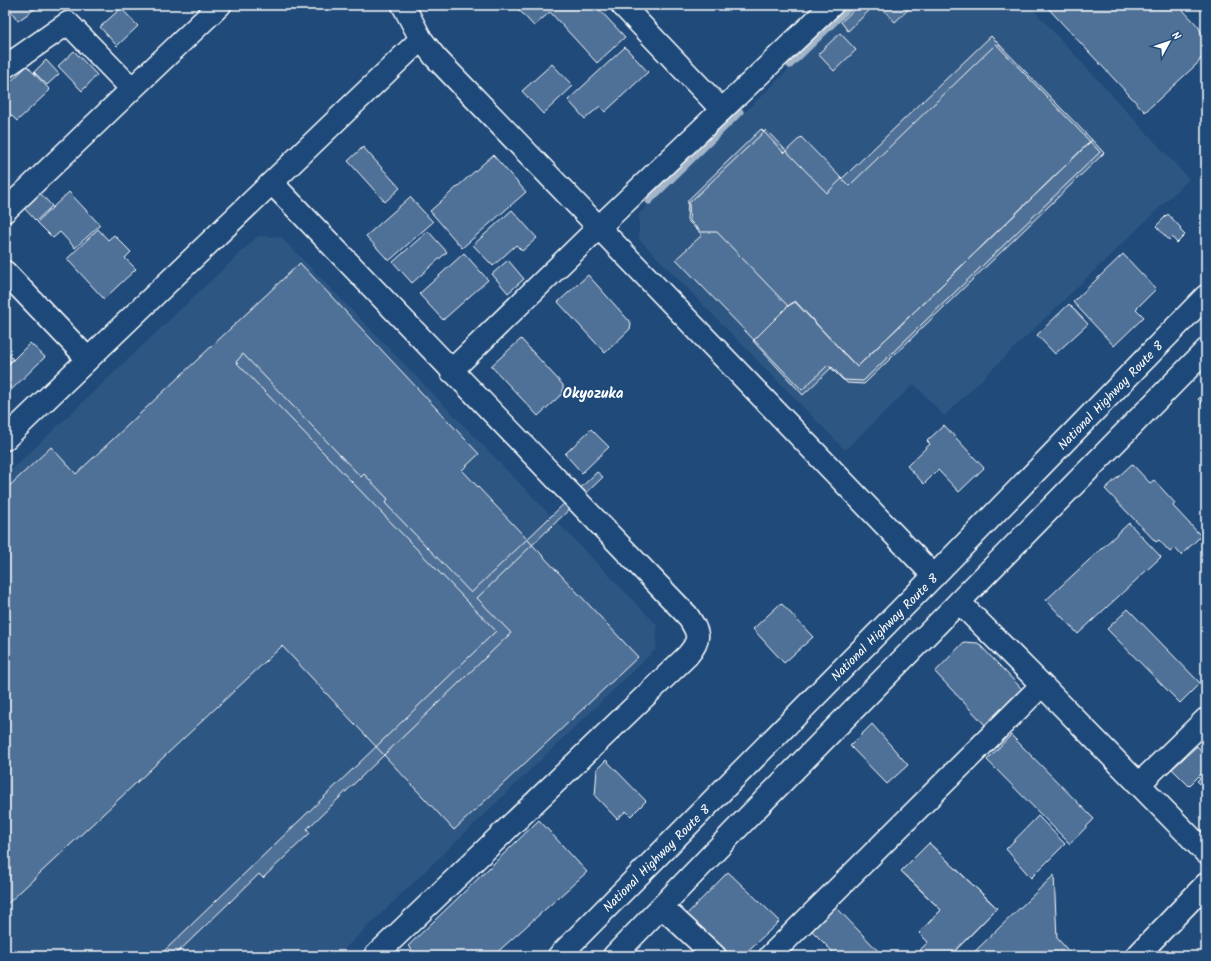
<svg xmlns="http://www.w3.org/2000/svg" width="1211" height="961" viewBox="0 0 1211 961" font-family="Kalam,sans-serif">
<rect width="100%" height="100%" fill="#1f4a7a"/>
<filter id="ink" filterUnits="userSpaceOnUse"><feTurbulence type="fractalNoise" baseFrequency=".025" numOctaves="2"/><feDisplacementMap in="SourceGraphic" scale="8" xChannelSelector="R" yChannelSelector="G"/><feConvolveMatrix kernelMatrix="1 2 1 2 8 2 1 2 1" color-interpolation-filters="sRGB"/></filter>
<g filter="url(#ink)">
<path fill="#2e5683" d="M856,5H1029L1189,179L944,416L914,384L845,450L639,239V214Z
M258,236L281,237L657,625L656,649L337,956H5V476Z"/>
<g fill="none" stroke-linecap="round" stroke-linejoin="round">
<path stroke="#a3b5c8" stroke-width="7" d="M790,65L852,5
M649,201L740,112"/>
</g>
<path fill="#507197" stroke="#fff" d="M7,5H40L18,21Z
M523,5H595L625,37L597,63L550,12L534,26L518,9Z
M859,5H875L848,31L841,22Z
M879,5H913L895,22Z
M1045,5H1178L1198,26L1203,36L1205,46L1203,55L1198,63L1145,112Z
M121,8L138,26L117,46L100,27Z
M840,33L856,50L834,71L818,54Z
M991,36L1092,140L857,367L795,301L788,306L717,232H701L690,221L689,203L766,130L827,193Z
M996,44L1100,152L863,381L843,380L828,365L802,390L676,259L702,235L687,220L688,200L761,129L784,153L801,137L849,186Z
M625,47L648,72L605,112L600,106L585,119L568,100Z
M74,51L97,75L82,91L58,66Z
M46,60L59,74L47,85L34,72Z
M552,64L573,86L543,114L522,91Z
M27,66L50,90L17,121L5,109V87Z
M1092,140L1104,153L864,384L847,383L832,367L803,395L753,341L788,306L795,302L857,367Z
M363,147L400,188L385,202L348,161Z
M493,155L526,192L462,248L430,211Z
M69,192L100,225L75,248L60,232L53,238L37,222Z
M40,193L52,206L36,221L24,208Z
M410,197L433,222L389,261L366,236Z
M512,210L537,238L522,251L516,245L493,266L473,245Z
M1168,214L1181,228L1180,230L1185,235L1177,243L1172,237L1169,240L1156,226Z
M98,229L108,240L114,235L131,252L125,258L136,269L104,299L67,259Z
M428,231L447,252L412,283L393,262Z
M464,253L488,280L443,320L419,294Z
M1123,254L1156,289L1136,309L1144,317L1114,346L1073,302Z
M508,260L524,279L508,293L492,274Z
M300,263L479,454L462,470L638,657L454,830L282,646L5,906V490L51,447L76,474Z
M588,275L631,323L630,329L605,353L558,302Z
M1069,304L1088,324L1055,354L1037,335Z
M521,339L563,385V393L538,416L491,366Z
M30,343L45,357L5,396V368Z
M5,351L13,359L5,366Z
M243,354L361,477L364,474L388,499L385,503L471,593L597,472L603,477L477,598L511,633L307,829L310,833L263,878L259,874L174,956H159L496,631L236,362Z
M1206,392V408L1198,399Z
M944,425L984,468L959,492L938,470L924,484L907,466L930,444L927,441Z
M591,429L609,447L582,473L565,454Z
M1132,464L1150,483L1154,480L1175,503L1173,506L1201,536L1181,555L1175,548L1170,552L1159,540L1156,542L1105,489Z
M1129,523L1161,557L1078,634L1046,600Z
M781,603L813,637L784,663L753,629Z
M1128,609L1200,683L1180,703L1107,629Z
M964,642L978,643L1022,689L986,726L935,672Z
M872,724L908,765L887,784L850,746Z
M1011,735L1094,819L1070,844L987,760Z
M1197,746L1206,756V769L1189,786L1172,769Z
M606,760L646,801L631,816L626,811L617,819L595,796L597,769Z
M1206,772V790L1197,781Z
M1038,816L1065,844L1031,878L1006,849Z
M539,820L587,872L493,956H418L408,946Z
M929,843L997,908L950,956H926L920,950L928,942L919,933L941,910L901,871Z
M929,843L997,908L950,956H926L920,950L928,942L919,933L941,910L901,871Z
M728,872L780,921L742,956H726L684,917Z
M1054,875L1057,938L1073,956H970Z
M836,907L883,956H829L833,952L812,931Z"/>
<g fill="none" stroke-linecap="round" stroke-linejoin="round">
<g stroke="#fff" stroke-width="25">
<path id="minor" d="M403,5L421,39L435,57L934,576
M622,5L722,110
M5,67L68,23L132,89L220,5
M272,183L687,615C699,633 702,639 687,656L375,956
M5,211L132,89
M5,272L88,359
M451,371L598,228L832,5
M5,439L421,39
M959,602L1042,685L1206,853
M1139,784L1206,719
M662,907L715,956
M770,956L1042,685
M1137,956L1206,884"/>
</g>
<g stroke="#fff" stroke-width="25">
<path id="highway" d="M559,956L934,576L1206,296
M614,956L746,819L1206,350"/>
</g>
<use href="#minor" stroke="#1f4a7a" stroke-width="22"/>
<use href="#highway" stroke="#1f4a7a" stroke-width="22"/>
</g>
</g>
<g text-anchor="middle" stroke-width="3" stroke-linejoin="round" paint-order="stroke">
<g font-size="13" fill="#fff" stroke="#1f4a7a">
<text transform="translate(1110 395) rotate(-46)" y="5">National Highway Route 8</text>
<text transform="translate(884 627) rotate(-45)" y="5">National Highway Route 8</text>
<text transform="translate(656 858) rotate(-45)" y="5">National Highway Route 8</text>
</g>
<g font-size="15" font-weight="bold" fill="#fff" stroke="#1f4a7a">
<text x="593" y="398">Okyozuka</text>
</g>
</g>
<rect width="1211" height="961" fill="none" stroke="#1f4a7a" stroke-width="20"/>
<rect x="10" y="10" width="1191" height="941" fill="none" stroke="#fff" stroke-width="1.5" filter="url(#ink)"/>
<g transform="translate(1169 42) rotate(50)" stroke="#1f4a7a" stroke-width="3" paint-order="stroke">
<path d="M0-3L7 15L0 10L-7 15Z" fill="#ffffff"/>
<text y="-6" font-size="11" font-weight="bold" text-anchor="middle" fill="#ffffff">N</text>
</g>
</svg>
